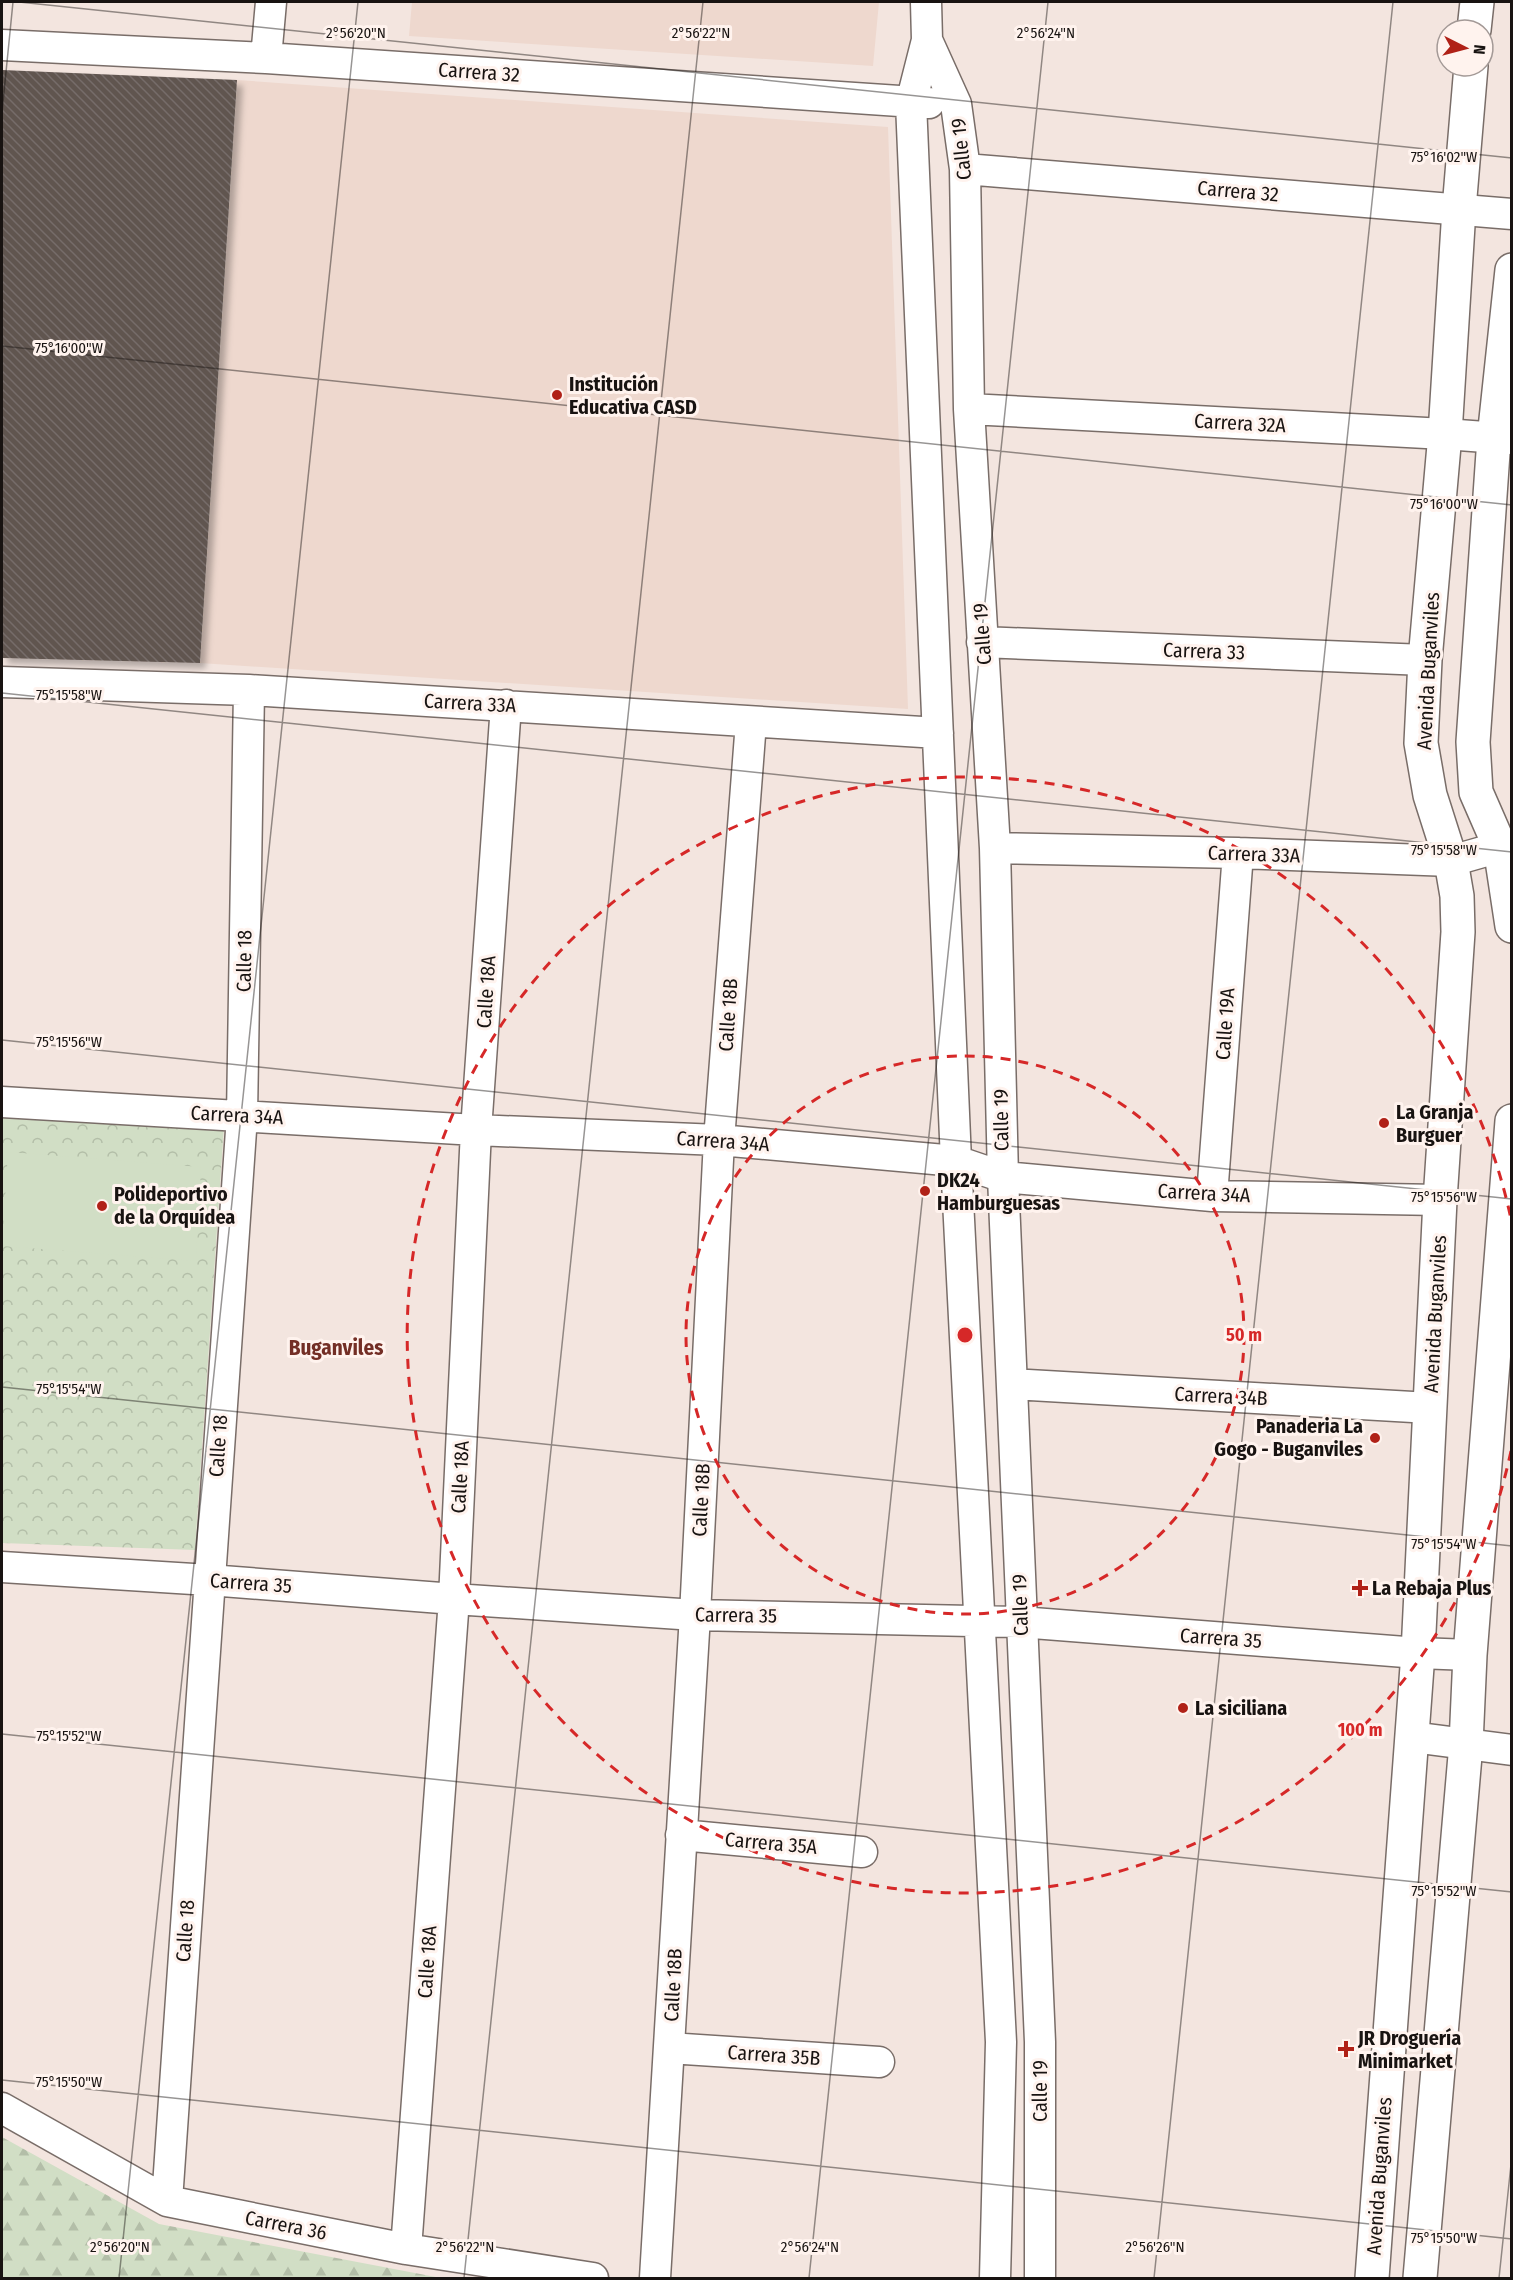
<svg xmlns="http://www.w3.org/2000/svg" width="1513" height="2280" viewBox="0 0 1513 2280" font-family="'Fira Sans Condensed',sans-serif">
<defs>
<pattern id="forest-firs" width="22" height="20" patternUnits="userSpaceOnUse" patternTransform="scale(1.5)"><rect width="22" height="20" fill="#d1dec5"/><path d="M5 1l3.5 6h-7zM16 11l3.5 6h-7z" fill="#b3bea8"/></pattern>
<pattern id="park-crowns" width="20" height="18" patternUnits="userSpaceOnUse" patternTransform="scale(1.5)"><rect width="20" height="18" fill="#d1dec5"/><path d="M2 6a3 3 0 1 1 6 0M12 15a3 3 0 1 1 6 0" fill="none" stroke="#b3bea8"/></pattern>
<pattern id="building-back-hatch" width="6" height="6" patternUnits="userSpaceOnUse" patternTransform="scale(1.5)"><rect width="6" height="6" fill="#60544f"/><path d="M-1 5l2 2M0 0l6 6M5-1l2 2" fill="none" stroke="#766d69"/></pattern>
<filter id="shadow"><feDropShadow dx="5.5" dy="5.5" stdDeviation="3" flood-color="#0004"/></filter>
</defs>
<rect width="100%" height="100%" fill="#f3e5df"/>
<path fill="#eed8ce" d="M412,2H879L873,66L409,36Z
M237,80L888,127L908,709L200,663Z"/>
<path fill="url(#forest-firs)" d="M2,2137L159,2224L441,2278H2Z"/>
<path fill="url(#park-crowns)" d="M2,1113L224,1127L195,1550L2,1543Z"/>
<path fill="#d1dec5" d="M8,1152L201,1167L196,1261L2,1246Z"/>
<path fill="url(#building-back-hatch)" filter="url(#shadow)" d="M2,70L237,80L200,663L2,658Z"/>
<g fill="none" stroke-linecap="round" stroke-linejoin="round">
<g stroke="#796d68" stroke-width="33">
<path id="minor" d="M926,2L927,40L911,103L956,1161L1001,2042L995,2278
M927,40L956,104L965,169L969,409L995,848L1003,1177L1040,2042V2278
M2,45L266,58L929,103
M266,58L271,2
M965,169L1512,214
M969,409L1445,434L1512,439
M982,642L1425,660
M2,682L249,690L938,733
M995,848L1238,853L1451,861L1500,847L1512,848
M2,1102L476,1130L719,1140L956,1161L1003,1177L1212,1196L1440,1200
M1212,1196L1238,853
M1013,1384L1430,1408
M2,1567L209,1580L454,1599L695,1615L1020,1622L1418,1653L1470,1655
M1412,1737L1512,1750
M681,1835L862,1852
M669,2048L879,2062
M2,2108L167,2201L406,2249L593,2278
M167,2201L242,1116L249,690
M406,2249L454,1599L476,1130L506,705
M655,2278L695,1615L719,1140L751,722"/>
</g>
<g stroke="#796d68" stroke-width="36">
<path id="secondary" d="M1474,30L1477,2
M1512,270L1494,438L1473,742L1476,792L1500,847L1512,926
M1372,2278L1418,1653L1440,1200L1458,932L1457,896L1451,861L1430,795L1421,743L1425,660L1445,434L1459,209L1471,66
M1420,2278L1466,1744L1470,1655L1512,1121"/>
</g>
<use href="#minor" stroke="#fff" stroke-width="30"/>
<use href="#secondary" stroke="#fff" stroke-width="33"/>
</g>
<path fill="none" stroke="#181311" stroke-width="1.5" stroke-opacity="0.45" d="M19,2L1512,158M2,112L13,2M2,346L1512,505M2,693L1512,852M2,1040L1512,1199M2,1387L1512,1546M2,1734L1512,1892M2,2080L1512,2239M119,2278L358,2M464,2278L703,2M809,2278L1048,2M1154,2278L1393,2M1499,2278L1512,2155"/>
<g fill="none" stroke="#d62828" stroke-width="3" stroke-dasharray="10 8">
<circle cx="965" cy="1335" r="279"/>
<path d="M1511 1451A558 558 0 1 1 1511 1219"/>
</g>
<g fill="#b02117" stroke="#fff3ee" stroke-width="2">
<circle cx="557" cy="395" r="6"/>
<circle cx="1384" cy="1123" r="6"/>
<circle cx="925" cy="1191" r="6"/>
<circle cx="102" cy="1206" r="6"/>
<circle cx="1375" cy="1438" r="6"/>
<path d="M1357 1579h6v6h6v6h-6v6h-6v-6h-6v-6h6z"/>
<circle cx="1183" cy="1708" r="6"/>
<path d="M1343 2040h6v6h6v6h-6v6h-6v-6h-6v-6h6z"/>
</g>
<g text-anchor="middle" stroke-width="6" stroke-linejoin="round" paint-order="stroke">
<g font-size="20" fill="#181311" stroke="#fff3ee">
<text transform="translate(479 72) rotate(4)" y="7">Carrera 32</text>
<text transform="translate(961 149) rotate(-96)" y="7">Calle 19</text>
<text transform="translate(1238 191) rotate(5)" y="7">Carrera 32</text>
<text transform="translate(1240 423) rotate(3)" y="7">Carrera 32A</text>
<text transform="translate(982 634) rotate(-94)" y="7">Calle 19</text>
<text transform="translate(1204 651) rotate(2)" y="7">Carrera 33</text>
<text transform="translate(1428 671) rotate(-87)" y="7">Avenida Buganviles</text>
<text transform="translate(470 703) rotate(3)" y="7">Carrera 33A</text>
<text transform="translate(1254 854) rotate(2)" y="7">Carrera 33A</text>
<text transform="translate(244 961) rotate(-89)" y="7">Calle 18</text>
<text transform="translate(486 992) rotate(-86)" y="7">Calle 18A</text>
<text transform="translate(728 1015) rotate(-86)" y="7">Calle 18B</text>
<text transform="translate(1225 1024) rotate(-86)" y="7">Calle 19A</text>
<text transform="translate(237 1115) rotate(3)" y="7">Carrera 34A</text>
<text transform="translate(1001 1120) rotate(-91)" y="7">Calle 19</text>
<text transform="translate(723 1141) rotate(4)" y="7">Carrera 34A</text>
<text transform="translate(1204 1193) rotate(3)" y="7">Carrera 34A</text>
<text transform="translate(1435 1314) rotate(-87)" y="7">Avenida Buganviles</text>
<text transform="translate(1221 1396) rotate(3)" y="7">Carrera 34B</text>
<text transform="translate(218 1446) rotate(-86)" y="7">Calle 18</text>
<text transform="translate(460 1477) rotate(-87)" y="7">Calle 18A</text>
<text transform="translate(701 1500) rotate(-87)" y="7">Calle 18B</text>
<text transform="translate(251 1583) rotate(4)" y="7">Carrera 35</text>
<text transform="translate(1020 1605) rotate(-92)" y="7">Calle 19</text>
<text transform="translate(736 1615) rotate(1)" y="7">Carrera 35</text>
<text transform="translate(1221 1638) rotate(4)" y="7">Carrera 35</text>
<text transform="translate(771 1843) rotate(5)" y="7">Carrera 35A</text>
<text transform="translate(185 1931) rotate(-86)" y="7">Calle 18</text>
<text transform="translate(427 1962) rotate(-86)" y="7">Calle 18A</text>
<text transform="translate(673 1985) rotate(-87)" y="7">Calle 18B</text>
<text transform="translate(774 2055) rotate(4)" y="7">Carrera 35B</text>
<text transform="translate(1040 2091) rotate(-90)" y="7">Calle 19</text>
<text transform="translate(1379 2176) rotate(-86)" y="7">Avenida Buganviles</text>
<text transform="translate(286 2225) rotate(11)" y="7">Carrera 36</text>
</g>
<g font-size="20" font-weight="bold" fill="#181311" stroke="#fff3ee" text-anchor="start">
<text x="569" y="391">Institución<tspan x="569" dy="23">Educativa CASD</tspan></text>
<text x="1396" y="1119">La Granja<tspan x="1396" dy="23">Burguer</tspan></text>
<text x="937" y="1187">DK24<tspan x="937" dy="23">Hamburguesas</tspan></text>
<text x="114" y="1201">Polideportivo<tspan x="114" dy="23">de la Orquídea</tspan></text>
<text x="1363" y="1433" text-anchor="end">Panaderia La<tspan x="1363" dy="23">Gogo - Buganviles</tspan></text>
<text x="1372" y="1595">La Rebaja Plus</text>
<text x="1195" y="1715">La siciliana</text>
<text x="1358" y="2045">JR Droguería<tspan x="1358" dy="23">Minimarket</tspan></text>
</g>
<g font-size="21" font-weight="bold" fill="#732e25" stroke="#fff3ee">
<text x="336" y="1355">Buganviles</text>
</g>
</g>
<g font-size="15" text-anchor="middle" fill="#181311" stroke="#fff3ee" stroke-width="6" stroke-linejoin="round" paint-order="stroke">
<text x="356" y="38">2°56'20"N</text>
<text x="701" y="38">2°56'22"N</text>
<text x="1046" y="38">2°56'24"N</text>
<text x="1444" y="162">75°16'02"W</text>
<text x="69" y="353">75°16'00"W</text>
<text x="1444" y="509">75°16'00"W</text>
<text x="69" y="700">75°15'58"W</text>
<text x="1444" y="855">75°15'58"W</text>
<text x="69" y="1047">75°15'56"W</text>
<text x="1444" y="1202">75°15'56"W</text>
<text x="69" y="1394">75°15'54"W</text>
<text x="1444" y="1549">75°15'54"W</text>
<text x="69" y="1741">75°15'52"W</text>
<text x="1444" y="1896">75°15'52"W</text>
<text x="69" y="2087">75°15'50"W</text>
<text x="1444" y="2243">75°15'50"W</text>
<text x="120" y="2252">2°56'20"N</text>
<text x="465" y="2252">2°56'22"N</text>
<text x="810" y="2252">2°56'24"N</text>
<text x="1155" y="2252">2°56'26"N</text>
</g>
<circle cx="965" cy="1335" r="9" fill="#d62828" stroke="#fff3ee" stroke-width="3"/>
<g font-size="18" text-anchor="middle" font-weight="bold" fill="#d62828" stroke="#fff3ee" stroke-width="6" stroke-linejoin="round" paint-order="stroke">
<text x="1244" y="1341">50 m</text>
<text x="1360" y="1736">100 m</text>
</g>
<rect width="1513" height="2280" fill="none" stroke="#181311" stroke-width="6"/>
<g transform="translate(1465 48) rotate(96)"><circle r="28" fill="#fff3ee" stroke="#a39996" stroke-width="1.5"/>
<path d="M0-4.5L10 22L0 15L-10 22Z" fill="#b02117"/>
<text y="-9" font-size="16" font-weight="bold" text-anchor="middle" fill="#181311">N</text>
</g>
</svg>
